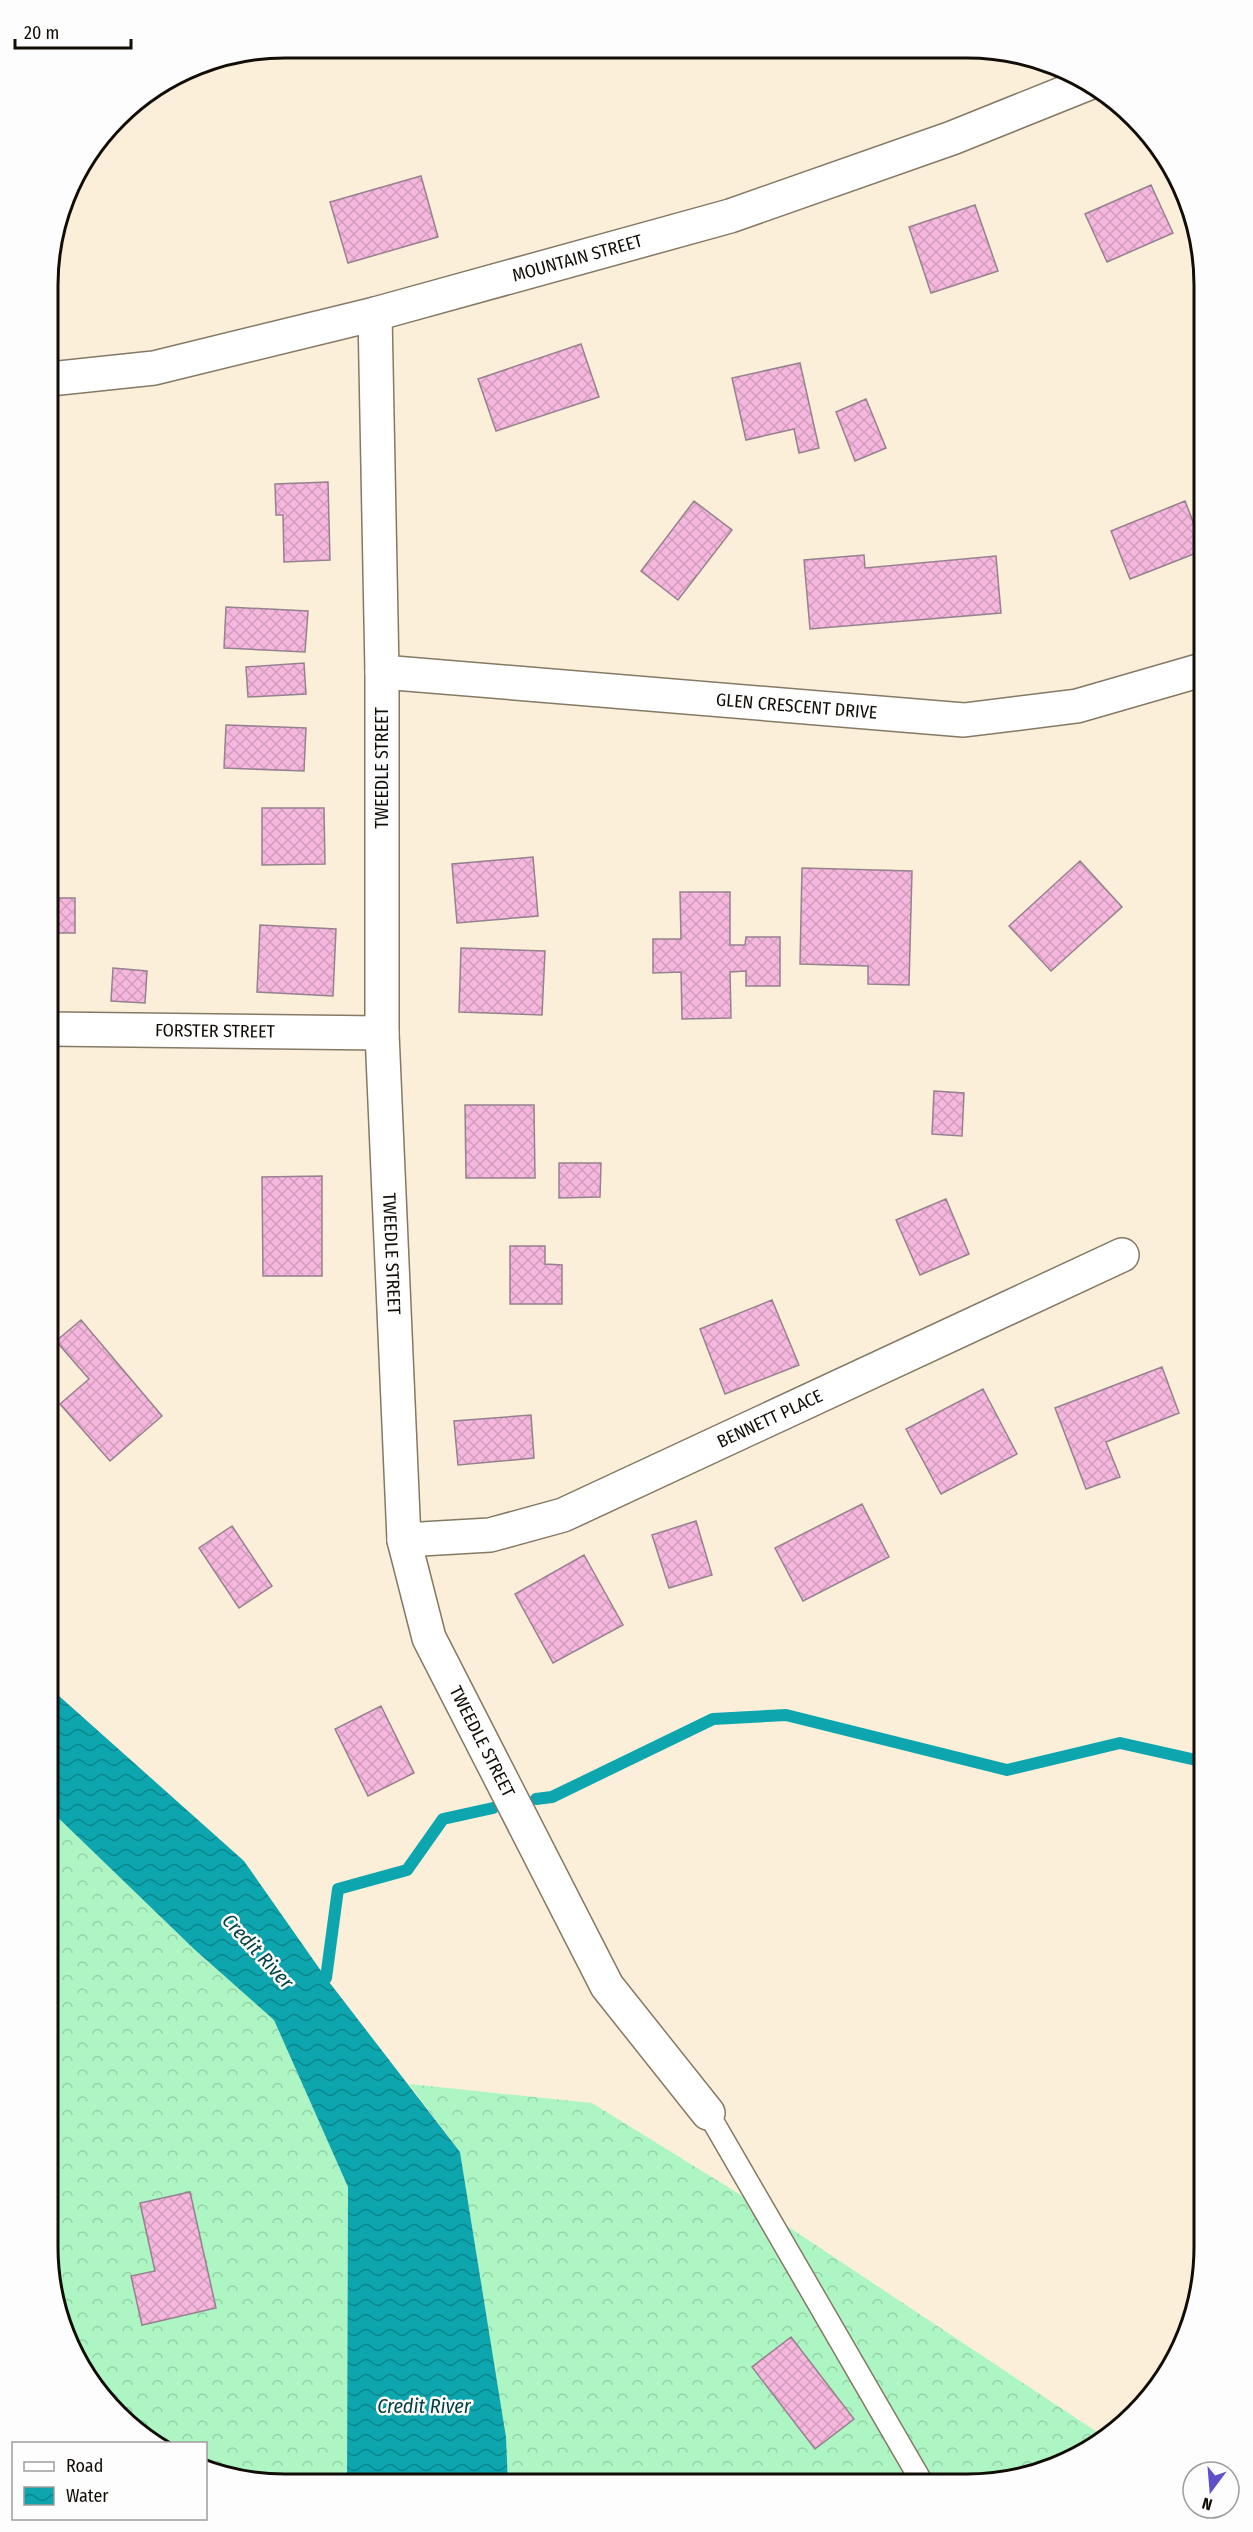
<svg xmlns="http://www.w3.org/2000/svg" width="1253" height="2532" viewBox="0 0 1253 2532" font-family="'Fira Sans Condensed',sans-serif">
<defs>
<pattern id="forest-crowns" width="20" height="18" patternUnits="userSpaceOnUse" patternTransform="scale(1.5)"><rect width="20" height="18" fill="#adf6c4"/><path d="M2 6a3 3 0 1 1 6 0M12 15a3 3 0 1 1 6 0" fill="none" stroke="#94d2a7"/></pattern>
<pattern id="water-waves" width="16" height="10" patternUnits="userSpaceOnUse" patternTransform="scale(1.5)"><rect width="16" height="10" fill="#0da6af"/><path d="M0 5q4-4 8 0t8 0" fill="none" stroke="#0b868c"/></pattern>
<pattern id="building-cross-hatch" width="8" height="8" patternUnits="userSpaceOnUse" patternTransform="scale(1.5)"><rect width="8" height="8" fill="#f6b7de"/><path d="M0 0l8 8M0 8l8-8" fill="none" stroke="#d29cbd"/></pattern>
</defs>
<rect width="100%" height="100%" fill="#fbefd9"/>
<path fill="url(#forest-crowns)" d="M48,1808L194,1949L274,2020L348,2187L347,2482H254L206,2467V2444L157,2443L129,2425L88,2378L61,2322L48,2246Z
M409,2084L592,2103L736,2192L1106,2438L1100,2444L1043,2471L967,2484L508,2483L506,2436L460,2152Z"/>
<path fill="url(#water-waves)" d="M49,1687L244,1861L326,1978L460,2152L506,2437L508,2483L347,2482L348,2187L274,2020L194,1949L48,1808Z"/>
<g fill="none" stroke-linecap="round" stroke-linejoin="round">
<path stroke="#0da6af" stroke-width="12" d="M536,1799L552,1797L713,1719L786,1715L1007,1770L1120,1743L1205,1762
M326,1978L338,1889L407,1870L443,1819L493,1808"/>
</g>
<path fill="url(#building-cross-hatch)" stroke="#96818e" stroke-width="1.5" d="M421,176L438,237L348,263L330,202Z
M1151,185L1173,233L1107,262L1085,214Z
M975,205L998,271L931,293L909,227Z
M581,344L599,397L496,431L478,379Z
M800,363L819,448L799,453L794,429L746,440L732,378Z
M866,399L886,448L855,461L836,412Z
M328,482L330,560L284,562L283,515H276L275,484Z
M694,501L732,530L678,600L641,571Z
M1185,501L1204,550L1130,579L1111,531Z
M864,555L865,568L996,556L1001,613L810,629L804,560Z
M226,607L308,611L305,652L224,648Z
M304,663L306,694L248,697L246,667Z
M226,725L306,728L304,771L224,768Z
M262,808H324L325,864L262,865Z
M533,857L538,916L457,923L452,864Z
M1080,861L1122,907L1051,971L1009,926Z
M802,868L912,871L909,985L868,984V966L800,964Z
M680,892H730V945H745L746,937H780V986H746V971L730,972L731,1018L682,1019L681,972L653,973V939H681Z
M49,898H75V933H49V958Z
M260,925L336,929L333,996L257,992Z
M461,948L545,951L542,1015L459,1012Z
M113,968L147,971L145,1003L111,1001Z
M934,1091L964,1093L962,1136L932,1134Z
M465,1105H534L535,1178H466Z
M559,1163H601L600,1197L559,1198Z
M322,1176V1276H263L262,1177Z
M946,1199L969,1254L920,1275L896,1220Z
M49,1234H57V1280H49Z
M510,1246H545V1264L562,1265V1304H510Z
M772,1300L799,1365L725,1394L700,1329Z
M81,1320L162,1416L110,1461L60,1404L89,1379L56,1341Z
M1162,1367L1179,1413L1106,1442L1120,1477L1086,1489L1055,1408Z
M983,1389L1017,1454L941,1494L906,1429Z
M531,1415L534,1458L458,1465L454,1421Z
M862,1504L889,1557L803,1601L775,1548Z
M696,1521L712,1575L669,1588L652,1535Z
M232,1526L272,1586L239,1608L199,1548Z
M584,1555L623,1625L553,1663L515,1594Z
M381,1706L414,1773L368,1796L335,1729Z
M190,2192L216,2308L142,2325L131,2276L155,2271L140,2203Z
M791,2337L854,2419L815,2449L752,2367Z"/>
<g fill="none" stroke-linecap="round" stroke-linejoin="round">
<g stroke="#847965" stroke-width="24">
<path id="lane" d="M708,2113L923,2484"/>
</g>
<g stroke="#847965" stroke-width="36">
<g id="street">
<path id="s1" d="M375,314L382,672V1033L404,1540L429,1638L607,1986L708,2113"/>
<path id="s2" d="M50,379L154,368L375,314L730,216L952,138L1089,83"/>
<path id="s3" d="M382,672L964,720L1077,706L1205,669"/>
<path id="s4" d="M49,1029L382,1033"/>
<path id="s5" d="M404,1540L490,1535L563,1515L1122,1255"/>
</g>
</g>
<use href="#lane" stroke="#fff" stroke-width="21"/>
<use href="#street" stroke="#fff" stroke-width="33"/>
</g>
<g text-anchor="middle" stroke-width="5" stroke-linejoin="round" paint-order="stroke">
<g font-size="18" fill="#120e07" stroke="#fdfdfd">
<text dy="6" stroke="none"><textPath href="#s2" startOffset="542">MOUNTAIN STREET</textPath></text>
<text dy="6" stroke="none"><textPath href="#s3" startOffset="416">GLEN CRESCENT DRIVE</textPath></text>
<text transform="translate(382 768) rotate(-90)" y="6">TWEEDLE STREET</text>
<text dy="6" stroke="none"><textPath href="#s4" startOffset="166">FORSTER STREET</textPath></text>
<text dy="6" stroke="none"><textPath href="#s1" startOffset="940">TWEEDLE STREET</textPath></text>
<text dy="6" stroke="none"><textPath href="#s5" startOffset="390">BENNETT PLACE</textPath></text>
<text dy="6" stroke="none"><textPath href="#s1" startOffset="1444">TWEEDLE STREET</textPath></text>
</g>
<g font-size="20" font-style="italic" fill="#034044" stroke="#fdfdfd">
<text transform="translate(258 1951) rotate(47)" y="7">Credit River</text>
<text x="424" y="2413">Credit River</text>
</g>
</g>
<path d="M0 0H1253V2532H0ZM285 58H967A227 227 0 0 1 1194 285V2247A227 227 0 0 1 967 2474H285A227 227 0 0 1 58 2247V285A227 227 0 0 1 285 58Z" fill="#fdfdfd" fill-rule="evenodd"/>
<path fill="none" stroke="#120e07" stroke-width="3" d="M285 58H967A227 227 0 0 1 1194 285V2247A227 227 0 0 1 967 2474H285A227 227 0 0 1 58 2247V285A227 227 0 0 1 285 58Z"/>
<rect x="12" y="2442" width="195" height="78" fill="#fdfdfd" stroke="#9f9d9b" stroke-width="1.5"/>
<rect x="24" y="2462" width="30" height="9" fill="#ffffff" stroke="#9f9d9b" stroke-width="1.5"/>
<text x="66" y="2472" font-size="18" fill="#120e07">Road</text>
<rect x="24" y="2487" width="30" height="18" fill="url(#water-waves)" stroke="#9f9d9b" stroke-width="1.5"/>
<text x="66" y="2502" font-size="18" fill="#120e07">Water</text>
<g transform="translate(1211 2490) rotate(196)"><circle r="28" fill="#fdfdfd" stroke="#9f9d9b" stroke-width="1.5"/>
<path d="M0-4.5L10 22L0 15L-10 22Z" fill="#5d50c8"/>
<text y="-9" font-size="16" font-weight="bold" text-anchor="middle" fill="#120e07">N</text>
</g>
<path d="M15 39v9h116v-9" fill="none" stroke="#120e07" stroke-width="3"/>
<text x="24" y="39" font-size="18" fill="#120e07" stroke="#fdfdfd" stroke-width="4.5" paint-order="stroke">20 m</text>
</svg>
